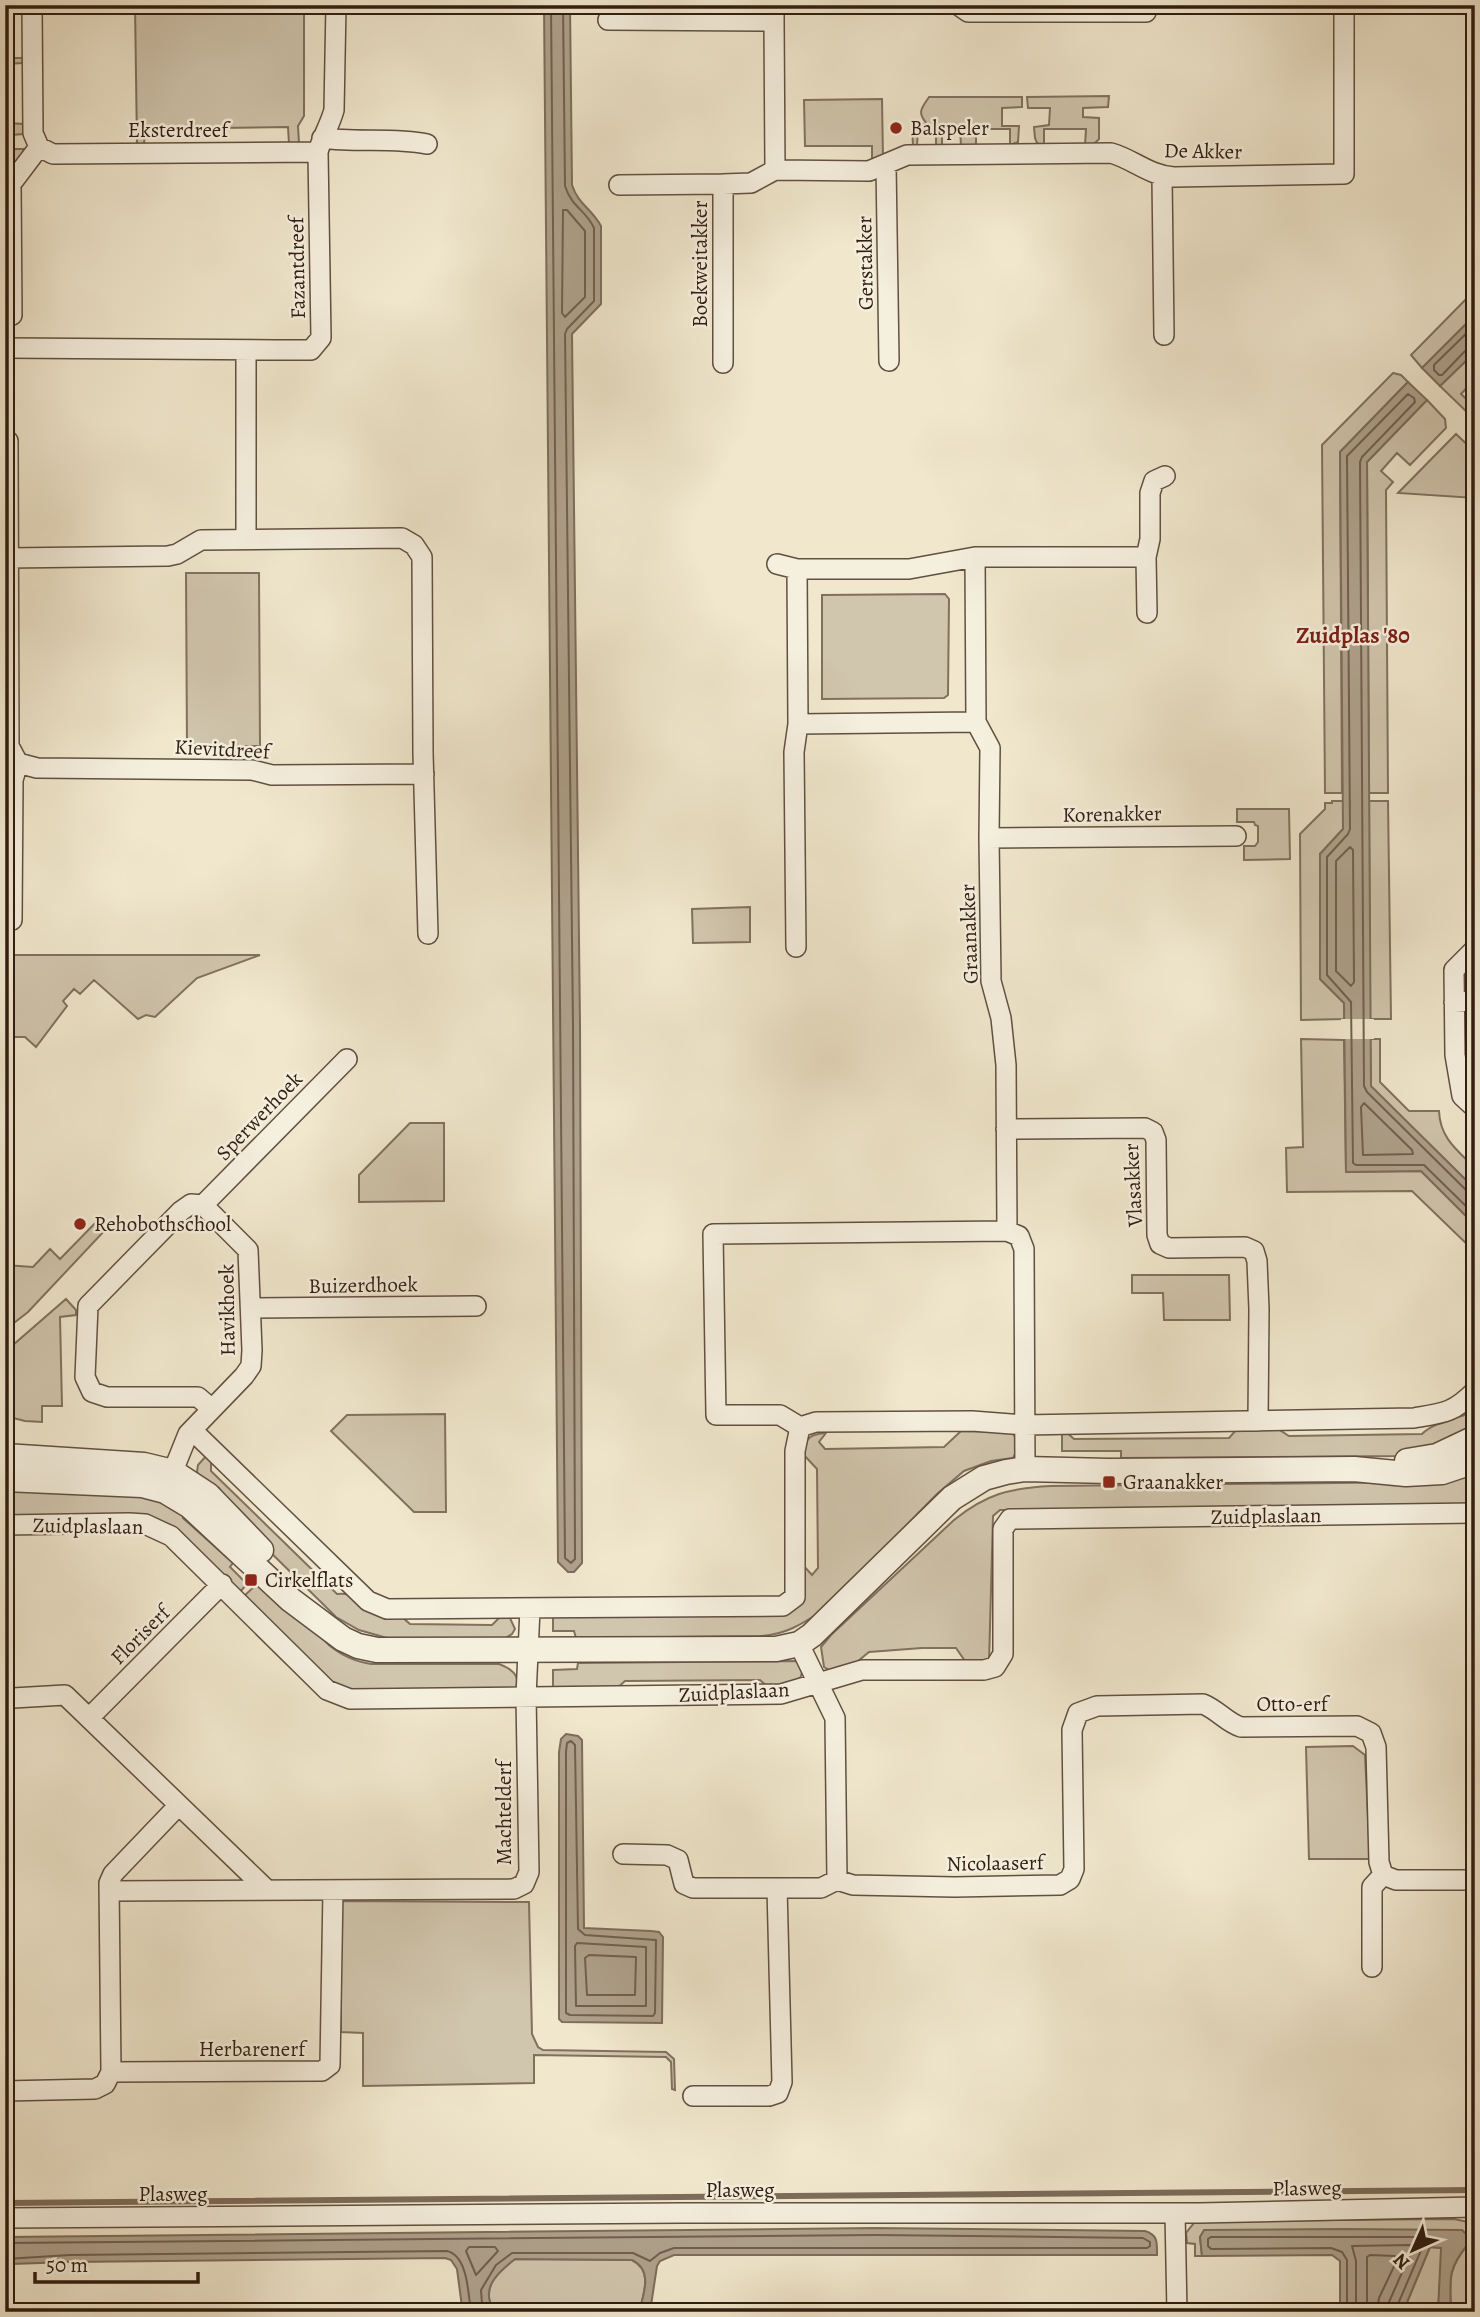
<svg xmlns="http://www.w3.org/2000/svg" width="1480" height="2317" viewBox="0 0 1480 2317" font-family="Alegreya,serif">
<rect width="100%" height="100%" fill="#f0e7cd"/>
<filter id="stains"><feTurbulence type="fractalNoise" baseFrequency=".00286" numOctaves="4"/><feColorMatrix values="0 0 0 0 .2 0 0 0 0 .09 0 0 0 0 .02 0 0 0 .5 -.17"/></filter>
<radialGradient id="worn" r=".72"><stop offset=".6" stop-color="#630" stop-opacity="0"/><stop offset="1" stop-color="#630" stop-opacity=".3"/></radialGradient>
<path fill="#d0c5ad" stroke="#80715f" stroke-width="2" d="M6,5V58H23L22,63L6,64L7,123L24,124L23,134L12,135L13,149H23L24,153L5,174Z
M135,5H304V116L298,126L299,143L289,144L288,127L145,129L144,145H137Z
M1109,96L1108,107L1083,108V117L1099,118V139L1093,145H1085L1086,129H1044V146L1037,143L1035,138L1034,127L1049,125L1050,108H1028L1027,97Z
M929,97H1022V107L1002,108V126H1019L1018,142L1010,145V129H976V145L961,146L960,128L942,129V146H936V129H918L917,146H913L912,127L915,125L927,124C917,112 921,109 929,97Z
M882,99L883,159L872,162V146H805L804,100Z
M1475,290V315L1422,368L1411,355Z
M1475,352V379L1461,394L1475,407V420L1440,386Z
M1393,373L1401,375L1408,382L1340,452L1342,793H1325L1322,445Z
M1427,400L1445,419L1446,428L1410,465L1397,453L1381,471L1393,482L1386,490L1388,793H1369L1367,462Z
M1456,434L1475,452V498L1398,493Z
M186,573H259L260,746H187Z
M945,594L949,599L948,695L944,698L822,699V595Z
M1332,801H1343V829L1320,854V979L1344,1003V1019L1301,1020L1300,834L1325,809V803H1332Z
M1369,801H1388L1391,1019H1370Z
M1237,809H1289L1290,859L1244,860V846H1255L1258,842V826L1255,825L1254,822H1237Z
M5,901H11L10,955H260L197,978L155,1017L146,1015L138,1019L94,980L80,994L74,989L63,1001L67,1006L36,1047L25,1037H5Z
M750,907V942L693,943L692,909Z
M1301,1039L1344,1040L1346,1172L1421,1171L1475,1225V1252L1412,1191L1287,1192L1286,1148L1303,1147Z
M1370,1039H1380V1082L1409,1111H1439C1440,1138 1457,1150 1475,1168V1189L1371,1087Z
M410,1123H444V1201L359,1202V1175Z
M101,1217L108,1227L28,1312L5,1330V1265L33,1267L50,1249L60,1259Z
M1132,1275H1229L1230,1320H1164L1163,1293H1132Z
M66,1299L76,1310V1315L60,1317L62,1406H42V1422L25,1421L5,1416V1352Z
M1475,1411V1430L1403,1456L1121,1458V1451H1062V1430L1065,1431L1074,1439L1229,1438L1237,1429H1278L1289,1436L1422,1434C1434,1422 1459,1418 1475,1411Z
M445,1414L446,1512H414L331,1431L347,1415Z
M961,1431L1012,1432L1020,1445L1013,1458L991,1461L964,1471L937,1494L822,1611C802,1624 785,1635 760,1636L576,1638L574,1631H553V1616L788,1613L799,1605L803,1565L812,1575L818,1568L817,1469L802,1453C806,1438 810,1434 826,1433L819,1442L825,1449L944,1447Z
M206,1456L211,1460V1471L337,1594C355,1591 397,1611 410,1624L492,1625L501,1616L510,1618L515,1629L512,1634L504,1639L387,1638L359,1630L336,1617L256,1538L219,1488L199,1475L197,1472L198,1465Z
M1475,1470V1507L1000,1510L993,1516L989,1663L965,1661L956,1648H922L869,1652L852,1666L829,1670L824,1667L821,1647L831,1635L954,1520C986,1494 1010,1488 1051,1486L1423,1482Z
M20,1487L125,1489L187,1512L183,1518L233,1563L230,1567L247,1584L239,1593L167,1525L12,1515L6,1508L7,1498Z
M265,1582L330,1646C343,1656 354,1661 371,1664H499C510,1668 521,1675 516,1688L344,1691L336,1689L243,1597L256,1585Z
M796,1661C803,1667 804,1671 799,1680L769,1688L760,1680L625,1681L616,1689L553,1690V1670L577,1669L578,1663Z
M1353,1746L1365,1755L1370,1859H1309L1306,1747Z
M340,1901L529,1902L532,2034L538,2047L543,2050L666,2052L674,2059L675,2090L672,2089L671,2062L666,2057L534,2055V2083L363,2086V2033L341,2032Z
M1454,2219L1468,2222L1475,2228V2312H1451C1450,2279 1447,2270 1468,2244L1462,2230H1205L1200,2237L1202,2256H1195V2244L1187,2243L1186,2233L1194,2223L1204,2221Z
M1430,2247L1442,2248L1438,2312H1403Z
M515,2259L632,2260C653,2270 644,2293 639,2312H495C479,2289 497,2273 515,2259Z"/>
<path fill="#afa28d" stroke="#7d6d5b" stroke-width="2" d="M544,5H570L572,185C578,204 592,209 601,226V304L572,334L580,1025L582,1563L574,1572H568L558,1562Z
M1475,315V352L1440,386L1422,368Z
M1408,382L1427,400L1367,462L1371,1086L1475,1189V1225L1421,1171L1346,1172L1344,1003L1320,979V854L1343,829L1340,452Z
M566,1734L578,1736L582,1740L584,1928L651,1931L659,1932L663,1937L662,2023L562,2022L559,2019V1752L561,1739Z
M875,2228L1145,2231C1158,2235 1157,2242 1157,2255H674L660,2261L657,2266L650,2312H639C644,2293 653,2270 632,2260L515,2259C497,2273 479,2289 495,2312H465L462,2307L457,2269L451,2260L445,2258L70,2262L11,2264L5,2267V2237Z
M1344,2229L1462,2230L1468,2236V2244C1447,2270 1450,2279 1451,2312H1438L1441,2248L1430,2247L1403,2312H1340V2261L1332,2255L1202,2256L1200,2237L1204,2230Z"/>
<path fill="#f0e7cd" d="M1341,1019H1374V1039H1341Z"/>
<g fill="none" stroke-linecap="round" stroke-linejoin="round">
<path stroke="#70604f" stroke-width="2" d="M551,5L565,1558L571,1563L575,1559L573,1025L565,334L567,329L594,301V228C586,210 572,208 565,186L563,5
M563,210H567L585,231V297L565,317L562,313Z
M1475,325L1434,365V370L1439,375H1442L1467,349L1475,347
M1350,847L1353,850L1354,982L1351,986L1336,971V861Z
M1364,1103L1412,1150L1413,1154L1363,1155L1361,1107Z
M1475,1193L1467,1191L1367,1092L1364,1086L1360,462L1362,457L1415,402L1414,398L1408,394L1347,456L1350,829L1348,834L1327,857V975L1351,1002L1353,1163L1356,1165H1424L1475,1215
M571,1741L575,1745L578,1929L585,1935L656,1940L655,2013L653,2016L570,2015L566,2013V1752L567,1743Z
M577,1943L646,1947V2006H576L575,1946Z
M589,1955L636,1957L635,1995H587L585,1958Z
M5,2243L875,2235L1143,2238L1150,2242V2246L1147,2248H674L660,2253L650,2261L633,2253H512L496,2265L481,2290L482,2304L486,2312
M469,2247H495L498,2251L476,2275L466,2251Z
M5,2259L70,2255L447,2251C468,2256 468,2293 471,2312
M1347,2312V2260L1342,2252L1331,2248L1211,2249L1208,2246V2239L1211,2237H1423L1425,2241L1398,2304L1397,2312
M1356,2312V2261L1352,2246L1410,2245L1412,2250L1389,2302L1388,2312
M1367,2312V2257L1370,2255L1395,2256L1397,2260L1379,2298L1377,2312"/>
<path stroke="#7d6d5b" stroke-width="6" d="M5,2203L1475,2190"/>
<g stroke="#615040" stroke-width="22">
<path id="minor" d="M769,5L774,13V21L775,170
M958,5L968,12H1146V5
M608,20L774,21
M322,138C357,143 393,137 427,144
M39,147L53,154L318,152
M886,164L889,361
M1162,177L1164,335
M723,184L751,183L775,170L869,171L907,155L1111,153C1133,159 1150,176 1174,177L1344,174V5
M619,185L723,184V363
M12,315L11,184L39,147L33,133L32,5
M5,348L275,350H311L321,338L318,152C322,137 330,125 334,110L336,5
M246,350V539
M8,441L9,746L18,763L13,780L12,920
M975,557L976,722L990,748L989,838L991,981L1001,1018L1006,1065L1007,1231L1019,1236L1024,1249L1025,1469
M8,558L168,556L177,554L201,540L402,538L414,545L422,557L423,753L428,934
M777,564L797,569H909L975,557H1146
M1147,613L1146,557L1150,539V493L1154,481L1165,476
M798,724L976,722
M18,763L37,768L252,770L272,775L424,774
M989,838L1236,836
M796,947L794,752L798,724L797,569
M1475,949L1454,970L1455,1055L1462,1096L1475,1108
M1454,1002L1475,1001
M1006,1129L1145,1128L1153,1132L1156,1140L1157,1235L1160,1244L1169,1248L1245,1247L1254,1251L1257,1261L1259,1309L1258,1421
M203,1205L347,1059
M251,1308L476,1306
M800,1427L780,1415H716L713,1234L1007,1231
M192,1430L368,1601L387,1609L783,1606L795,1597V1451L800,1427L816,1422L972,1421L1024,1425L1414,1418C1444,1413 1453,1413 1475,1391
M167,1486L188,1434L244,1376L251,1366L252,1350L248,1250L203,1205L191,1204L181,1211L88,1306L85,1377L92,1392L107,1397H198L212,1409
M5,1525L129,1523L145,1524L171,1536L327,1690L350,1699L781,1694L862,1670H984L995,1667L1003,1654V1529L1010,1519L1475,1513
M799,1644L835,1718L837,1880
M5,1694L13,1698L65,1695L266,1889
M90,1717L222,1584
M623,1854L667,1855L678,1860L684,1884L693,1888H821L837,1880L853,1885L955,1887L1060,1885L1070,1879L1074,1869L1072,1730L1078,1713L1097,1706L1203,1704C1218,1710 1227,1723 1241,1727L1357,1726L1371,1733L1376,1747L1379,1862L1383,1875L1396,1880H1475
M110,1891L514,1889L524,1884L529,1872L526,1696L530,1609
M1372,1967V1887L1383,1875
M111,2072L109,1883L113,1874L178,1806
M5,2091L95,2089L105,2084L111,2072L322,2071L330,2065L333,1890
M693,2096H769L778,2093L782,2082L777,1888
M1175,2213L1177,2312
M5,2218L682,2213H1199L1475,2207"/>
</g>
<g stroke="#615040" stroke-width="27">
<path id="tertiary" d="M5,1456L144,1465L173,1472L208,1495L261,1550
M1407,1461L1437,1456L1475,1438
M5,1479L142,1485L165,1491L190,1506L291,1600L343,1639L358,1646L377,1650L776,1649L799,1644L812,1635L952,1498L984,1478L1006,1472L1025,1469L1109,1471L1354,1469L1406,1474L1442,1472L1475,1461"/>
</g>
<use href="#minor" stroke="#f5efde" stroke-width="19"/>
<use href="#tertiary" stroke="#f5efde" stroke-width="24"/>
</g>
<g fill="#8f2418" stroke="#f5efde" stroke-width="2.5">
<circle cx="896" cy="128" r="7"/>
<circle cx="80" cy="1224" r="7"/>
<rect x="1102" y="1475" width="14" height="14" rx="3.5"/>
<rect x="244" y="1573" width="14" height="14" rx="3.5"/>
</g>
<g text-anchor="middle" stroke-width="5" stroke-linejoin="round" paint-order="stroke">
<g font-size="21" fill="#311d11" stroke="#f5efde" text-anchor="start">
<text x="910" y="135">Balspeler</text>
<text x="94" y="1231">Rehobothschool</text>
<text x="1123" y="1489">Graanakker</text>
<text x="265" y="1587">Cirkelflats</text>
</g>
<g font-size="21" fill="#311d11" stroke="#f5efde">
<text x="178" y="137">Eksterdreef</text>
<text transform="translate(1203 151) rotate(1)" y="7">De Akker</text>
<text transform="translate(865 263) rotate(-91)" y="7">Gerstakker</text>
<text transform="translate(700 264) rotate(-90)" y="7">Boekweitakker</text>
<text transform="translate(297 268) rotate(-91)" y="7">Fazantdreef</text>
<text transform="translate(222 749) rotate(3)" y="7">Kievitdreef</text>
<text transform="translate(1112 814) rotate(-1)" y="7">Korenakker</text>
<text transform="translate(969 934) rotate(-92)" y="7">Graanakker</text>
<text transform="translate(259 1116) rotate(-46)" y="7">Sperwerhoek</text>
<text transform="translate(1133 1185) rotate(-93)" y="7">Vlasakker</text>
<text transform="translate(363 1285) rotate(-1)" y="7">Buizerdhoek</text>
<text transform="translate(227 1310) rotate(-91)" y="7">Havikhoek</text>
<text transform="translate(1266 1516) rotate(-1)" y="7">Zuidplaslaan</text>
<text transform="translate(88 1526) rotate(1)" y="7">Zuidplaslaan</text>
<text transform="translate(140 1635) rotate(-45)" y="7">Floriserf</text>
<text transform="translate(734 1692) rotate(-3)" y="7">Zuidplaslaan</text>
<text x="1292" y="1711">Otto-erf</text>
<text transform="translate(504 1813) rotate(-90)" y="7">Machtelderf</text>
<text transform="translate(995 1863) rotate(-1)" y="7">Nicolaaserf</text>
<text x="252" y="2056">Herbarenerf</text>
<text transform="translate(1307 2188) rotate(-1)" y="7">Plasweg</text>
<text x="740" y="2197">Plasweg</text>
<text x="173" y="2201">Plasweg</text>
</g>
<g font-size="23" font-weight="bold" fill="#7a1f14" stroke="#f5efde">
<text x="1353" y="643">Zuidplas '80</text>
</g>
</g>
<rect width="1480" height="2317" fill="none" stroke="#f0e7cd" stroke-width="28"/>
<rect x="7" y="7" width="1466" height="2303" fill="none" stroke="#311d11" stroke-width="3.5"/>
<rect x="14" y="14" width="1452" height="2289" fill="none" stroke="#311d11" stroke-width="2"/>
<g transform="translate(1413 2250) rotate(225)" stroke="#f5efde" stroke-width="5" paint-order="stroke">
<path d="M0-5L12 26L0 18L-12 26Z" fill="#311d11"/>
<text y="-10" font-size="19" font-weight="bold" text-anchor="middle" fill="#311d11">N</text>
</g>
<path d="M35 2272v10h163v-10" fill="none" stroke="#311d11" stroke-width="3.5"/>
<text x="46" y="2272" font-size="21" fill="#311d11" stroke="#f5efde" stroke-width="5" paint-order="stroke">50 m</text>
<rect width="100%" height="100%" filter="url(#stains)"/>
<rect width="100%" height="100%" fill="url(#worn)"/>
</svg>
